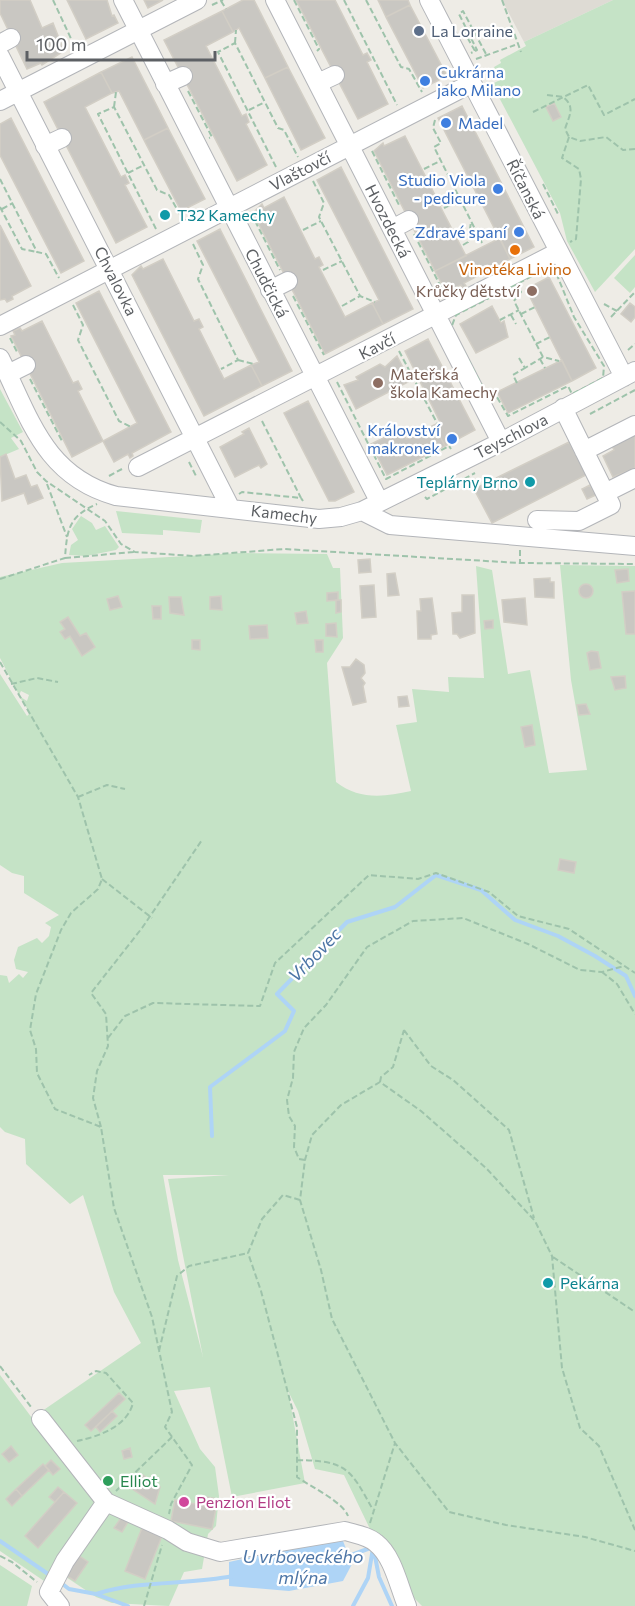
<svg xmlns="http://www.w3.org/2000/svg" width="635" height="1606" viewBox="0 0 635 1606" font-family="Commissioner,sans-serif">
<rect width="100%" height="100%" fill="#eeece6"/>
<path fill="#dedbd4" d="M502,0H613L524,42Z"/>
<path fill="#c5e3c6" fill-rule="evenodd" d="M613,0H635V249L595,292L567,241L560,213L492,84L500,80L494,67L501,63L500,60L526,46L524,42Z
M635,255V287L630,293L614,278Z
M0,389L23,432L11,438L19,449L0,457Z
M116,511L202,520L200,533L163,530V535L122,533Z
M81,516L92,523L96,530L105,526L119,547L116,550L86,556L69,555L71,545L78,540L72,529Z
M241,553L327,554L333,568H340L343,638L327,663L336,782C359,800 384,797 411,791L396,725L417,722L412,689L449,692L448,677L484,678L476,566L492,570L508,674L530,670L549,773L587,770L571,680L560,565L635,566V1606H422L405,1589L392,1551L370,1529L344,1475L315,1469L298,1411L288,1391L305,1483L232,1497L210,1387L174,1391L200,1449L215,1467L219,1496L216,1526L208,1534L202,1569L184,1572L169,1606L112,1603L96,1597L54,1569L47,1583L0,1551V1375L32,1418L141,1343L114,1292L83,1195L70,1204L26,1164L25,1139L5,1132L0,1127V975L7,976L9,983L19,974L23,978L28,972L16,969L14,960L18,947L37,938L42,943L49,936L51,927L45,923L59,915L24,893V876L12,873L0,865V674L27,716L30,713L19,696L27,701L29,695L21,691L19,695L0,658V577L62,563ZM163,1175H229L168,1179L203,1357L178,1260Z
M0,1565L32,1586L27,1606H0Z"/>
<path fill="#aed4f6" d="M343,1541L352,1564L343,1581L289,1591L229,1586V1562L304,1545Z"/>
<g fill="none" stroke-linecap="round" stroke-linejoin="round">
<path stroke="#aed4f6" stroke-width="4" d="M212,1136L210,1087L285,1031L294,1011L277,994L347,922L395,907L436,875L481,890L515,920L558,936L595,956L626,976L635,996
M0,1541L51,1576
M374,1551L379,1577L392,1606
M346,1557L373,1547
M60,1582L69,1589L96,1594L128,1606
M96,1594C139,1580 188,1585 233,1576
M353,1606L368,1578L373,1548"/>
</g>
<path fill="#c9c7c2" stroke="#d2cec5" stroke-width="1.5" d="M0,0H30L42,28L53,23L64,51L42,65L41,63L27,69L0,13Z
M67,0H107L112,16L114,15L118,23L86,39Z
M144,0H163L148,8Z
M243,0H254L288,67L265,78L239,28L233,32L222,11Z
M296,0H335L363,55L367,53L371,60L367,62L388,104L358,119Z
M378,0H408L410,5L386,17Z
M410,5L447,76L423,88L386,17Z
M222,11L233,32L206,46L242,116L246,114L249,122L246,124L267,165L237,181L164,40Z
M132,57L168,128L144,140L119,91L112,93L101,72Z
M288,67L325,138L301,150L265,78Z
M101,72L112,93L85,107L121,177L125,175L129,183L125,185L147,227L116,243L44,102Z
M554,103L561,117L553,121L546,107Z
M462,106L534,247L510,259L438,118Z
M11,118L84,261L61,273L0,155V124Z
M168,128L205,199L181,211L144,140Z
M405,136L436,197L440,196L444,204L440,206L466,256L435,271L374,151L383,143L384,146Z
M341,167L413,309L383,324L372,303L379,300L317,180Z
M284,197L315,259L319,257L323,265L319,267L345,317L372,303L383,324L325,354L253,213L262,204L264,208Z
M168,210L171,215L162,220L159,215Z
M0,225L31,286L12,296L13,299L7,302L5,299L0,300Z
M220,229L292,371L262,386L251,365L259,362L197,241Z
M500,238L510,259L464,283L466,286L463,288L461,285L446,292L435,271Z
M163,259L194,321L199,319L203,327L199,329L224,379L251,365L262,386L204,416L132,275L141,266L143,269Z
M549,277L596,368L572,381L526,289Z
M99,291L171,432L132,453L133,456L130,458L128,454L114,462L103,441L137,423L76,303Z
M630,303L635,307V317L631,322L621,314Z
M492,306L501,323L504,321L508,337L476,353L460,324Z
M42,321L73,383L78,381L82,389L78,391L103,441L72,457L11,336L15,335L13,331L20,328L22,331Z
M428,339L475,430L445,446L434,425L440,422L405,351Z
M397,356L410,381L356,409L344,385L358,380L356,377L380,364L385,367Z
M562,360L572,381L508,413L497,392Z
M308,401L354,492L335,501H329L284,413Z
M434,425L445,446L387,475L371,444L401,429L406,439Z
M249,428L267,464L261,468L259,465L235,477L220,447L244,434L242,432Z
M635,434V468L613,477L603,456L614,450L612,446Z
M569,442L586,475L492,523L474,489Z
M6,454L15,479L26,475L31,487L37,485L43,498L28,504L24,493L2,501L0,457Z
M590,485L596,495L587,499L582,489Z
M370,559L371,572L359,573L358,560Z
M628,569L629,581L617,583L615,570Z
M395,573L399,595L388,596L387,574Z
M550,578V582H554V598L535,597L534,579Z
M579 591a7 7 0 1 1 14 0a7 7 0 1 1-14 0Z
M374,585L376,617L362,618L360,586Z
M635,591V634H626L622,592Z
M338,592V600L327,601V593Z
M462,595H474L475,633L460,638L457,634H453L452,613L462,612Z
M118,596L122,607L110,610L107,599Z
M221,596L222,610L210,609V597Z
M169,597H181L184,615L170,613Z
M432,598L437,634L431,635V639H418L417,611H421L420,599Z
M525,598L527,625L504,622L502,600Z
M336,600H341V612L336,613Z
M152,606H161V619H153Z
M306,611L308,623L297,624L295,613Z
M68,617L80,636L86,633L95,647L82,656L70,636L65,639L60,632L65,629L60,622Z
M493,620V628L485,629L484,621Z
M336,623L337,637L326,636V624Z
M267,625L268,638L250,639L249,626Z
M192,640H200V650L192,649Z
M315,640H323V652H316Z
M591,651L598,652L601,668L590,670L587,653Z
M356,659L364,665L365,673L361,678L365,683L363,686L366,702L353,705L342,667H350Z
M625,676L626,688L615,690L611,677Z
M407,696L409,706L399,707L398,697Z
M586,704L590,714L579,715L577,705Z
M532,725L535,745L525,747L521,727Z
M560,859L576,862L574,873L558,870Z
M119,1393L125,1399L91,1431L85,1425Z
M112,1411L117,1416L100,1432L96,1427Z
M11,1446L18,1455L9,1462L2,1454Z
M130,1448L132,1457L124,1459L122,1451Z
M51,1460L60,1469L53,1475L45,1466Z
M43,1464L49,1470L22,1496L16,1489Z
M143,1475L160,1487L155,1504L131,1488Z
M58,1487L64,1492L55,1502L49,1497Z
M16,1489L22,1496L12,1506L6,1499Z
M64,1492L77,1503L38,1548L25,1536Z
M201,1496L218,1499L216,1508L199,1505Z
M175,1500L216,1508L212,1529L171,1521Z
M121,1518L128,1522L122,1532L114,1528Z
M142,1528L162,1536L145,1579L125,1571Z
M78,1555L88,1562L75,1581L65,1575Z"/>
<g fill="none" stroke-linecap="round" stroke-linejoin="round">
<g stroke="#b3b5b9" stroke-width="20">
<path id="minor" d="M123,0L379,501
M275,0L501,442
M429,0L624,377
M0,44L11,38
M0,56L230,507
M318,83L335,75
M165,84L183,76
M0,101L197,0
M45,146L62,138
M392,229L409,220
M270,290L288,281
M0,326L472,83
M0,358C30,418 44,476 116,496L319,519L341,517L362,511L501,442L635,371
M8,374L26,365
M563,408L605,493L635,478
M584,451L635,425
M138,467L558,252
M362,511L390,525L635,546
M537,520L579,521L611,505L605,493
M41,1419L106,1502L168,1530L187,1542L220,1552L345,1531C355,1534 368,1536 376,1543C393,1556 399,1587 407,1606
M60,1606L49,1592L65,1561L106,1502"/>
</g>
<path stroke="#9ec3ab" stroke-width="2" stroke-dasharray="6 3" stroke-linecap="butt" d="M53,0L74,45
M294,0L319,49L317,51
M344,0L397,105
M366,0L401,67L409,69L422,92
M502,0L521,52
M221,1L226,9
M212,5L223,0
M463,30L475,51L471,53
M235,43L236,30
M475,51L477,50L459,14L463,11L486,54
M476,59L515,45
M188,91L212,137L209,138
M547,95L563,97C576,107 569,116 565,129L569,137L580,141L606,137L623,150L635,149
M114,107L116,92
M249,110L265,102
M533,112L588,85L604,115L635,99
M435,120L433,128L441,143L434,147L482,243
M569,137L562,158L579,169L581,179L576,239L570,242
M372,151L400,207
M276,167L218,52L235,43L278,128L284,130L298,157
M424,169L440,161
M128,173L144,165
M0,179L37,252L46,254L59,278
M313,181L324,203L319,217L321,221L360,296L375,302
M543,184L559,216
M0,207L22,249L37,252
M444,208L460,200
M2,209L13,203
M251,213L280,270
M156,229L98,114L114,107L157,190L169,195L181,216
M303,230L321,221
M414,234L444,293
M480,236L497,239
M193,244L203,265L198,279L238,360L221,369
M463,245L468,242L471,222
M550,267L557,275L574,317L604,366L603,378L572,394L568,386L508,416L494,392L487,395L451,328L456,315Z
M323,270L342,261
M519,289L521,292L514,301L543,357
M293,296L324,355
M604,304L617,311
M73,305L83,325L78,340L119,421L131,427
M342,306L360,296
M521,314L535,307
M511,315L516,324
M611,317L635,292
M500,320L519,310
M10,338L17,352
M536,344L550,337
M628,350L635,344
M399,351L437,423
M519,358L525,368L543,357L559,361
M540,359L545,368
M238,360L254,364
M30,379L63,443
M337,382L386,479L449,446L451,449
M517,383L513,375L525,368
M590,414L635,390
M262,421L301,498
M0,422L21,441L37,472L46,481L105,521L121,544L135,552L193,556L284,549L520,563L635,564
M189,462L197,478
M109,476L122,469
M47,484L67,537
M239,494L242,492L301,498L303,501
M425,497L427,499L475,473
M520,550V563
M65,558L134,552
M0,579L65,558C67,529 69,516 97,504
M0,662L78,797L102,879L98,889L71,913L61,930L36,994L30,1030L36,1049L37,1073L55,1109L101,1127L114,1208L152,1317L172,1412L165,1427L192,1465L171,1504L169,1514
M11,684L37,678L58,682
M78,797L107,785L125,789
M102,879L152,918
M602,972L617,984L635,1014
M404,1030L431,1066L453,1080L509,1130L534,1218
M108,1038L125,1016L153,1003L260,1006L275,963L369,875L418,879L436,873L489,892L518,916L569,929L635,973
M380,1082L381,1077L393,1067L404,1030
M101,1127L93,1098L97,1071L108,1046L106,1014L91,993L142,928L202,840
M305,1160L299,1159L294,1147L295,1126L289,1116L287,1100L293,1078L294,1052L304,1028L326,1005L367,947L413,921L463,918L528,944L580,970L602,972L624,966
M300,1200L283,1195L262,1219L248,1253L261,1291L297,1427V1477C311,1487 342,1501 348,1516
M553,1257L635,1312
M159,1351L177,1276L189,1266L248,1253
M0,1366L31,1407
M77,1441C97,1437 127,1427 133,1403L106,1373L96,1371L89,1375
M297,1460C347,1461 350,1468 373,1510
M116,1491L172,1437
M370,1523L395,1443
M635,1530L599,1446L580,1428L562,1368L552,1256L535,1221L486,1168L421,1111L380,1082L341,1105L312,1135L305,1160L300,1200L321,1270L332,1319L395,1443L449,1512L506,1525L585,1537L635,1551
M0,1556L12,1562L37,1582
M144,1606L162,1545"/>
<use href="#minor" stroke="#fff" stroke-width="18"/>
</g>
<circle fill="#5c6f8a" stroke="#fff" stroke-width="2" cx="419" cy="31" r="6"/>
<g fill="#3f7fe0" stroke="#fff" stroke-width="2">
<circle cx="425" cy="81" r="6"/>
<circle cx="446" cy="123" r="6"/>
<circle cx="498" cy="189" r="6"/>
<circle cx="519" cy="232" r="6"/>
<circle cx="452" cy="439" r="6"/>
</g>
<g fill="#0f9aa8" stroke="#fff" stroke-width="2">
<circle cx="165" cy="215" r="6"/>
<circle cx="530" cy="482" r="6"/>
<circle cx="548" cy="1283" r="6"/>
</g>
<circle fill="#e8710a" stroke="#fff" stroke-width="2" cx="515" cy="250" r="6"/>
<g fill="#8d6e63" stroke="#fff" stroke-width="2">
<circle cx="532" cy="291" r="6"/>
<circle cx="378" cy="383" r="6"/>
</g>
<circle fill="#2e9e5b" stroke="#fff" stroke-width="2" cx="108" cy="1481" r="6"/>
<circle fill="#d1479c" stroke="#fff" stroke-width="2" cx="184" cy="1502" r="6"/>
<g text-anchor="middle" stroke-width="4.5" stroke-linejoin="round" paint-order="stroke">
<g font-size="16" fill="#4e5e75" stroke="#fff" text-anchor="start">
<text x="431" y="37">La Lorraine</text>
</g>
<g font-size="16" fill="#366cbe" stroke="#fff" text-anchor="end">
<text x="437" y="78" text-anchor="start">Cukrárna<tspan x="437" dy="18">jako Milano</tspan></text>
<text x="458" y="129" text-anchor="start">Madel</text>
<text x="486" y="186">Studio Viola<tspan x="486" dy="18">- pedicure</tspan></text>
<text x="507" y="238">Zdravé spaní</text>
<text x="440" y="436">Království<tspan x="440" dy="18">makronek</tspan></text>
</g>
<g font-size="16" fill="#5d6064" stroke="#fff">
<text transform="translate(300 171) rotate(-27)" y="6">Vlaštovčí</text>
<text transform="translate(526 189) rotate(63)" y="6">Říčanská</text>
<text transform="translate(388 221) rotate(63)" y="6">Hvozdecká</text>
<text transform="translate(116 281) rotate(63)" y="6">Chvalovka</text>
<text transform="translate(267 283) rotate(63)" y="6">Chudčická</text>
<text transform="translate(377 346) rotate(-27)" y="6">Kavčí</text>
<text transform="translate(511 436) rotate(-27)" y="6">Teyschlova</text>
<text transform="translate(284 514) rotate(7)" y="6">Kamechy</text>
</g>
<g font-size="16" fill="#0d838f" stroke="#fff" text-anchor="start">
<text x="177" y="221">T32 Kamechy</text>
<text x="518" y="488" text-anchor="end">Teplárny Brno</text>
<text x="560" y="1289">Pekárna</text>
</g>
<g font-size="16" fill="#c56008" stroke="#fff">
<text x="515" y="275">Vinotéka Livino</text>
</g>
<g font-size="16" fill="#785e54" stroke="#fff" text-anchor="end">
<text x="520" y="297">Krůčky dětství</text>
<text x="390" y="380" text-anchor="start">Mateřská<tspan x="390" dy="18">škola Kamechy</tspan></text>
</g>
<g font-size="16" fill="#27864d" stroke="#fff" text-anchor="start">
<text x="120" y="1487">Elliot</text>
</g>
<g font-size="16" fill="#b23c85" stroke="#fff" text-anchor="start">
<text x="196" y="1508">Penzion Eliot</text>
</g>
<g font-size="18" font-style="italic" fill="#4c75a6" stroke="#fff">
<text transform="translate(315 955) rotate(-46)" y="6">Vrbovec</text>
<text x="303" y="1563">U vrboveckého<tspan x="303" dy="21">mlýna</tspan></text>
</g>
</g>
<path d="M27 51v9h188v-9" fill="none" stroke="#5d6064" stroke-width="3"/>
<text x="36" y="51" font-size="18" fill="#5d6064" stroke="#ffffff" stroke-width="4.5" paint-order="stroke">100 m</text>
</svg>
